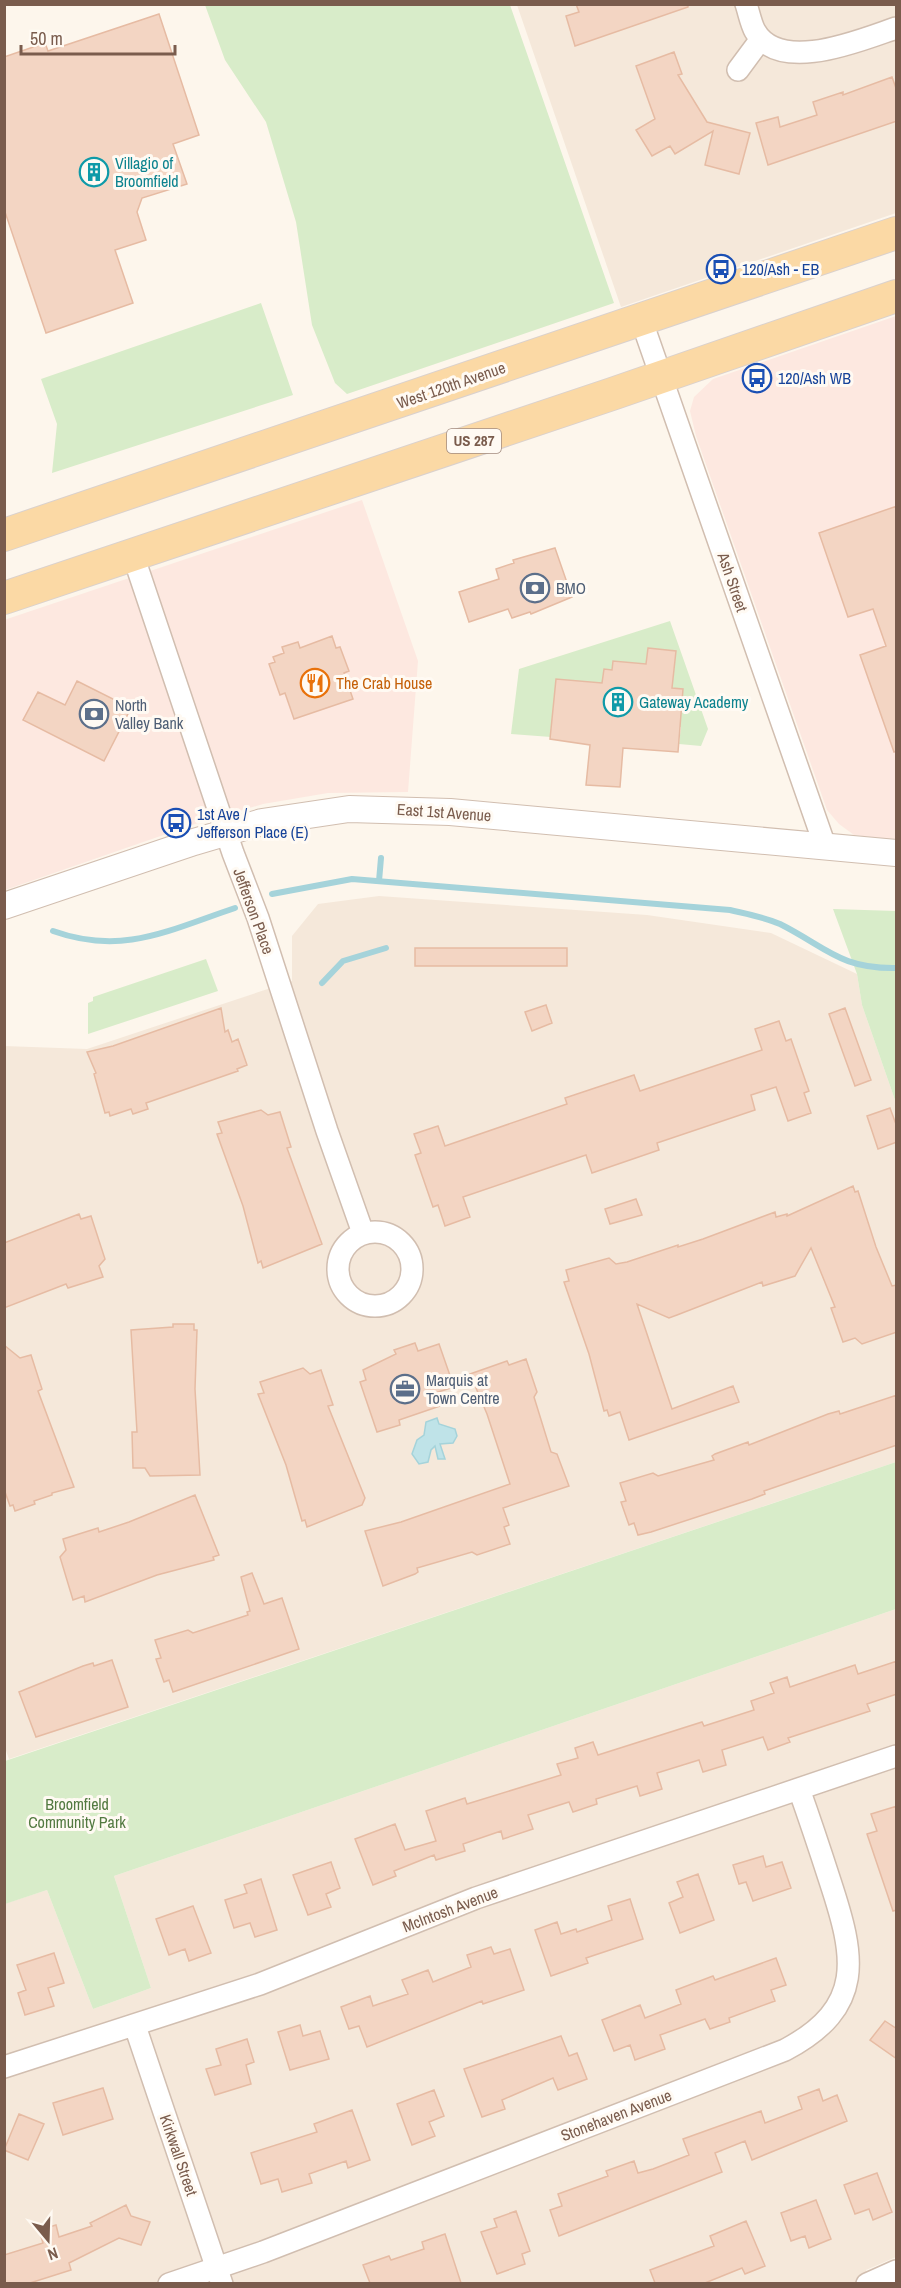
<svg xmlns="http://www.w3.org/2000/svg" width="901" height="2288" viewBox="0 0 901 2288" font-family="'Archivo Narrow',sans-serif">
<rect width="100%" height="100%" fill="#fdf6ec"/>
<path fill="#f5e8da" d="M517,5H896V213L621,307Z
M379,896L647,915L771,933L857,974L862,1005L896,1103V1462L9,1759L4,1745V1046L87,1049L292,981V936L318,904Z
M896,1609V2257L866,2270L872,2284L5,2283L4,1904L47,1890L93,2009L151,1988L114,1876Z"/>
<path fill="#fde8e0" d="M896,316V840L854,835L839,824L827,810L696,436L690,411L694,397L713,379Z
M362,500L418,661L408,792L328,793L263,804L198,823L5,890L4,620Z"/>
<path fill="#d8ecc9" d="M205,5H510L614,303L347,394L335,383L312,325L296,222L266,122L225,60Z
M261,303L293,395L52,473L57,424L41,379Z
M670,621L708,729L701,746L679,744L681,727H676L680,716L683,689L672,688L676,651L648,648L646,664L613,661L612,670L604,669L602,683L557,679L551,737L511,734L519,669Z
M833,909L896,911V1103L862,1005L857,974Z
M206,959L218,991L88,1034V1003L93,1001V997Z
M896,1462V1609L114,1876L151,1988L93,2009L47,1890L5,1904V1761Z"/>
<path fill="#bfe3e8" stroke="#a5d3da" stroke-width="1.5" d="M437,1418L439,1424L455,1429L457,1436L453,1443L440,1444L445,1459H438L435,1446L431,1450L428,1462L419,1464L412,1454L417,1440L424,1435L426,1422Z"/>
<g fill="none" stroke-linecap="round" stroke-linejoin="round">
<path stroke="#a5d3da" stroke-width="6" d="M379,881L381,858
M272,894L352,879L730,910C747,914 764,917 780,924C826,947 840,969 896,968
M53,931C123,956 169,930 235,908
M322,983L343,961L386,948"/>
</g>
<path fill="#f3d5c3" stroke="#e6bba3" stroke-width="1.5" d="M576,4H688V7L575,46L566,16L579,12Z
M159,14L199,135L173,144L187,184L142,198L137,212L146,240L115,250L133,303L46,333L4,209V57L45,43L48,51Z
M674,52L682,74L678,75L707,122L750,133L739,174L705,165L713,131L675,154L670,146L652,156L636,130L655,119L636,66Z
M892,77L897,91V121L768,165L756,123L778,117L780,127L817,115L813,102L843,92V95Z
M897,506V751L894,752L860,655L886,646L873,609L848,617L819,533Z
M555,548L572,597L531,614L530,612L512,618L508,609L469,622L459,592L499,579L496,569L514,563L513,560Z
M332,636L336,648L340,647L349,671L344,673L353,699L294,719L285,693L280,695L269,664L275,662L273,657L284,653L282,647L298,642L300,648Z
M648,648L676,651L672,688L683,689L678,752L623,748L620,787L586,785L590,745L550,739L556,679L602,683L604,669L612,670L613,661L646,664Z
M77,681L131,708L104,761L23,720L38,692L65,705Z
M415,948H567V966H415Z
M546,1005L552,1023L532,1031L525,1012Z
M221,1008L225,1032L228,1030L232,1042L238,1039L247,1065L237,1069L238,1071L146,1103L148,1109L133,1114L131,1109L110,1116L109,1112L105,1113L94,1074L96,1073L87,1052L113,1046Z
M845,1008L871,1080L855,1086L829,1014Z
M779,1021L786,1041L791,1039L809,1091L804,1093L811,1113L788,1121L776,1087L751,1095L755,1110L657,1143L659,1150L592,1173L586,1155L463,1197L470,1217L445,1226L438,1205L433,1207L415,1155L421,1153L414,1134L438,1126L445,1146L567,1104L565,1098L634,1075L640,1091L762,1050L755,1029Z
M890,1108L897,1127V1142L878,1149L867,1116Z
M261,1110L268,1115L280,1112L291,1147L287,1148L322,1244L263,1268L261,1261L258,1263L243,1206L217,1134L222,1133L218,1122Z
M853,1186L855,1192L858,1191L876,1247L892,1286L897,1285V1332L862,1344L855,1338L843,1342L831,1308L835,1307L811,1248L795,1276L763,1286L762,1282L677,1315L669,1318L637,1304L672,1409L733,1386L739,1402L629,1440L620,1412L609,1416L607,1410L604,1411L589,1354L564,1282L569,1281L566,1270L609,1258L616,1264L627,1262L678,1245V1247L703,1239L775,1212L776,1217L787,1214V1216Z
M636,1199L642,1215L610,1224L605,1209Z
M79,1214L81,1219L91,1216L105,1259L99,1266L103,1277L68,1288L66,1284L4,1308V1243Z
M173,1324H194V1330H197L195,1389L200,1475L150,1476L145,1468H133L132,1432H137L131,1330L173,1327Z
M415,1343L418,1351L439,1344L454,1387L435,1393L440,1406L399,1420L400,1425L377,1432L360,1382L366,1380L363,1370L396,1354L394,1350Z
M4,1345L20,1358L31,1355L42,1389L38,1391L74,1487L52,1493V1495L34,1501L35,1504L15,1511L13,1505L10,1506L4,1489Z
M526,1359L537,1392L534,1397L551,1452L557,1454L569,1486L503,1508L509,1525L504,1527L510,1544L477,1555L472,1552L417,1568L418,1572L415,1574L383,1586L365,1531L401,1522L510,1484L487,1414L470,1374L507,1361L509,1365Z
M303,1368L310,1374L321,1370L333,1405L328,1406L365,1498L362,1505L307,1527L305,1520L302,1521L286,1465L258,1394L264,1393L260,1382Z
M897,1395V1445L764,1491L765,1494L752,1499L651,1532L638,1535L634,1523L629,1525L621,1502L626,1501L620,1483L653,1473L658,1476L714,1460L712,1456L715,1454L748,1442L749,1445L828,1414L839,1411L840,1414Z
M195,1495L219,1555L213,1557L214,1560L157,1575L85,1602L84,1596L73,1600L60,1557L66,1550L63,1539L98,1528L99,1532L129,1522Z
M252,1573L264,1604L282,1598L299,1649L173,1692L169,1680L164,1682L156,1659L161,1658L155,1640L188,1630L193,1633L248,1615L247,1612L250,1611L241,1577Z
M112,1660L128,1707L36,1737L19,1692L83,1666L93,1663L94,1666Z
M897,1661V1694L867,1704L870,1711L788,1738L790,1742L768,1750L763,1737L722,1750L726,1765L703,1772L699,1760L657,1773L662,1789L640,1796L637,1786L596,1799L597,1804L573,1812L569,1802L528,1815L533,1829L503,1839L501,1831L463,1844L465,1851L436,1860L434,1855L394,1871L396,1876L373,1885L355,1839L395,1824L405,1850L436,1841L426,1811L465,1798L467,1804L561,1775L557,1764L578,1758L575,1748L593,1742L598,1755L702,1722L704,1726L754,1710L751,1701L774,1693L770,1683L787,1677L790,1687L855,1665L858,1674Z
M897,1806V1910L893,1911L867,1834L877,1831L871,1814Z
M763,1856L766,1867L782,1862L791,1888L753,1901L746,1882L739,1884L733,1865Z
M331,1862L340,1888L326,1894L331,1907L308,1915L293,1875Z
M698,1874L714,1920L680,1933L669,1903L683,1897L677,1882Z
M261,1879L277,1930L255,1937L250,1923L234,1928L225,1900L247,1893L244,1885Z
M630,1899L643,1939L586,1958L588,1963L551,1976L535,1930L557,1922L561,1934L576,1929L577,1932L612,1920L608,1906Z
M193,1906L211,1953L189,1961L185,1949L169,1955L156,1919Z
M491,1947L494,1954L510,1949L524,1990L483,2004L482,2001L367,2047L359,2026L349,2029L341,2007L370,1996L373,2006L408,1994L402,1980L428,1970L433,1982L471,1967L467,1955Z
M54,1953L64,1983L48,1988L54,2006L25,2015L18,1993L26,1990L17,1965Z
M776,1958L786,1985L771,1990L775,2001L729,2018L730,2022L710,2029L705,2019L660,2035L665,2049L635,2060L630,2045L614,2051L602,2020L640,2005L645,2018L681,2004L676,1990L713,1976L715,1980Z
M885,2021L897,2029V2059L870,2040Z
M300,2025L303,2036L320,2031L329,2059L290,2070L278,2032Z
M561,2036L569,2056L577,2053L587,2079L558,2090L553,2078L502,2100L505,2109L482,2117L464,2069Z
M247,2039L254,2062L246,2065L251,2084L215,2095L206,2069L221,2065L216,2049Z
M103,2088L113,2119L63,2135L53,2103Z
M819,2089L823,2101L837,2095L847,2121L752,2160L745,2141L715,2153L722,2172L559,2236L550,2210L562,2206L558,2194L608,2176L606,2171L634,2161L638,2173L653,2169L689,2155L683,2139L761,2111L765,2123L802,2109L798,2097Z
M434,2090L444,2116L429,2122L435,2136L412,2145L397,2104Z
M352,2110L370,2160L348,2168L346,2161L309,2174L312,2183L282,2192L278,2179L261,2184L251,2153L317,2132L314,2124Z
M19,2114L44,2124L28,2160L4,2150Z
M877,2173L892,2212L873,2220L869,2209L855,2214L844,2185Z
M816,2200L831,2239L809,2248L805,2236L791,2241L781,2213Z
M126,2205L131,2216L150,2222L141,2245L119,2238L69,2263L71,2270L30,2283H4V2255L43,2243L39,2230L56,2225L59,2237L92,2226L90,2223Z
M516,2211L530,2251L522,2254L525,2264L497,2274L481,2232L497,2227L494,2219Z
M746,2221L765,2266L745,2274L742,2268L705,2283H655L650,2270L714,2246L710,2236Z
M445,2234L461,2283H370L363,2265L389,2256L391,2260L424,2249L422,2242Z"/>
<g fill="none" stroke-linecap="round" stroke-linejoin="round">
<g stroke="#d1beb0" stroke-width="24">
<path id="minor" d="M746,4C749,13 751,24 755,31C780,75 863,39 896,28
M738,70L761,39
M641,319L825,846
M133,555L233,853L258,918L327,1131L363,1233
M338 1269a37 37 0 1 1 74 0a37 37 0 1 1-74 0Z
M135,2026L222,2284
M4,2067L260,1984L476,1898L896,1756
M169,2284L263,2252L785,2050C866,2007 855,1957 830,1881C820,1850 810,1820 799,1789
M867,2284L896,2271"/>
</g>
<g stroke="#d1beb0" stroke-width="28">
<path id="tertiary" d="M4,906L194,842L262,822L349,809L450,812L896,853"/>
</g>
<g stroke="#dad1cd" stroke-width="34">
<path id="primary" d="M4,535L896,233
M4,598L612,394L896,296"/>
</g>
<use href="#minor" stroke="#fff" stroke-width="21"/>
<use href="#tertiary" stroke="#fff" stroke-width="26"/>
<use href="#primary" stroke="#fbd9a5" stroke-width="32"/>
</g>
<defs>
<g id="building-ring" transform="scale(1.5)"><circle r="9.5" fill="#fffaf3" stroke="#0f9aa8" stroke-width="1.5"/><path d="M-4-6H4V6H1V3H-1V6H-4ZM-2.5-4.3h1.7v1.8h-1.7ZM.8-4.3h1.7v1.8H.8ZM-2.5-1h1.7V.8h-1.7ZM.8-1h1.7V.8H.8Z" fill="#0f9aa8"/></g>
<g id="bus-ring" transform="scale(1.5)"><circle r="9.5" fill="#fffaf3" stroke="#1a4fb4" stroke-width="1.5"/><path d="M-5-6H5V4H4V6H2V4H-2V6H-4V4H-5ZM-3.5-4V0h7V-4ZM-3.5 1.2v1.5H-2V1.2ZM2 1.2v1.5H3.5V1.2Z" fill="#1a4fb4"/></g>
<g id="bank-ring" transform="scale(1.5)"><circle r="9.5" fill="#fffaf3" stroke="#5c6f8a" stroke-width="1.5"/><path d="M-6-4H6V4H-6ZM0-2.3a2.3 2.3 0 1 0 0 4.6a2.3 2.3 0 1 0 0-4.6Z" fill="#5c6f8a"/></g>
<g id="restaurant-ring" transform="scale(1.5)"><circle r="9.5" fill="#fffaf3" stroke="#e8710a" stroke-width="1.5"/><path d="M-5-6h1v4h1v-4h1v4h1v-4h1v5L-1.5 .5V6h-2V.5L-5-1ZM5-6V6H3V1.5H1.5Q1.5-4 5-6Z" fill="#e8710a"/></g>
<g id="office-ring" transform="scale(1.5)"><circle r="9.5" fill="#fffaf3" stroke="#5c6f8a" stroke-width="1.5"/><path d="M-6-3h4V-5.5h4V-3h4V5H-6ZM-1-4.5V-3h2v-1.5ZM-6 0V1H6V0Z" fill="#5c6f8a"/></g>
</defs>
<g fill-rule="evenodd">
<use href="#building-ring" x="94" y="172"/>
<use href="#bus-ring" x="721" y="269"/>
<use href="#bus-ring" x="757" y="378"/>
<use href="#bank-ring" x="535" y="588"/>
<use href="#restaurant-ring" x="315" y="683"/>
<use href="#building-ring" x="618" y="702"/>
<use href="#bank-ring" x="94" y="714"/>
<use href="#bus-ring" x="176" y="823"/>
<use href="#office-ring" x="405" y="1389"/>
</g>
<g text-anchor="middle" stroke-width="6" stroke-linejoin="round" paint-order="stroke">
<rect fill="#fffaf3" stroke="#a28b7f" stroke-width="1.5" x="447" y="429" width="54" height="24" rx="4.5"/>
<g font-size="15" font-weight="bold" fill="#7a5c4d">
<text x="474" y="446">US 287</text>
</g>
<g font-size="16" fill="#0d838f" stroke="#fffaf3" text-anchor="start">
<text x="115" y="169">Villagio of<tspan x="115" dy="18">Broomfield</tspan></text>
<text x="639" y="708">Gateway Academy</text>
</g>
<g font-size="16" fill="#164399" stroke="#fffaf3" text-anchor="start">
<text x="742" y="275">120/Ash - EB</text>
<text x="778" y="384">120/Ash WB</text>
<text x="197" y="820">1st Ave /<tspan x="197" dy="18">Jefferson Place (E)</tspan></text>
</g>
<g font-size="16" fill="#7a5c4d" stroke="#fffaf3">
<text transform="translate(451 385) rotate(-19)" y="6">West 120th Avenue</text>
<text transform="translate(733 582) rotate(71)" y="6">Ash Street</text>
<text transform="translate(444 812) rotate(4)" y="6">East 1st Avenue</text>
<text transform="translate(254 911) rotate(70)" y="6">Jefferson Place</text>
<text transform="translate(450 1909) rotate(-21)" y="6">McIntosh Avenue</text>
<text transform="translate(616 2115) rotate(-21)" y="6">Stonehaven Avenue</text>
<text transform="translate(179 2155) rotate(71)" y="6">Kirkwall Street</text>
</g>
<g font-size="16" fill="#4e5e75" stroke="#fffaf3" text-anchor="start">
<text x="556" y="594">BMO</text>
<text x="115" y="711">North<tspan x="115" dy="18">Valley Bank</tspan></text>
<text x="426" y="1386">Marquis at<tspan x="426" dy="18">Town Centre</tspan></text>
</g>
<g font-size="16" fill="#c56008" stroke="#fffaf3" text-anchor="start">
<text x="336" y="689">The Crab House</text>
</g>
<g font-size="16" fill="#537a41" stroke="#fffaf3">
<text x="77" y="1810">Broomfield<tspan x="77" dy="18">Community Park</tspan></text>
</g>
</g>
<rect width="901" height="2288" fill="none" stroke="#7a5c4d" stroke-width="12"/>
<g transform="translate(48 2240) rotate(161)" stroke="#fffaf3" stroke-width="4.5" paint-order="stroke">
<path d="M0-4.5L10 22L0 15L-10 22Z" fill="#7a5c4d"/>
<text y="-9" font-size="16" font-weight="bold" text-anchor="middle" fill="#7a5c4d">N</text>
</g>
<path d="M21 45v9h154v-9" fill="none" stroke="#7a5c4d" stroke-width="3"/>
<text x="30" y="45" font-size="18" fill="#7a5c4d" stroke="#fffaf3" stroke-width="4.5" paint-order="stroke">50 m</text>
</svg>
